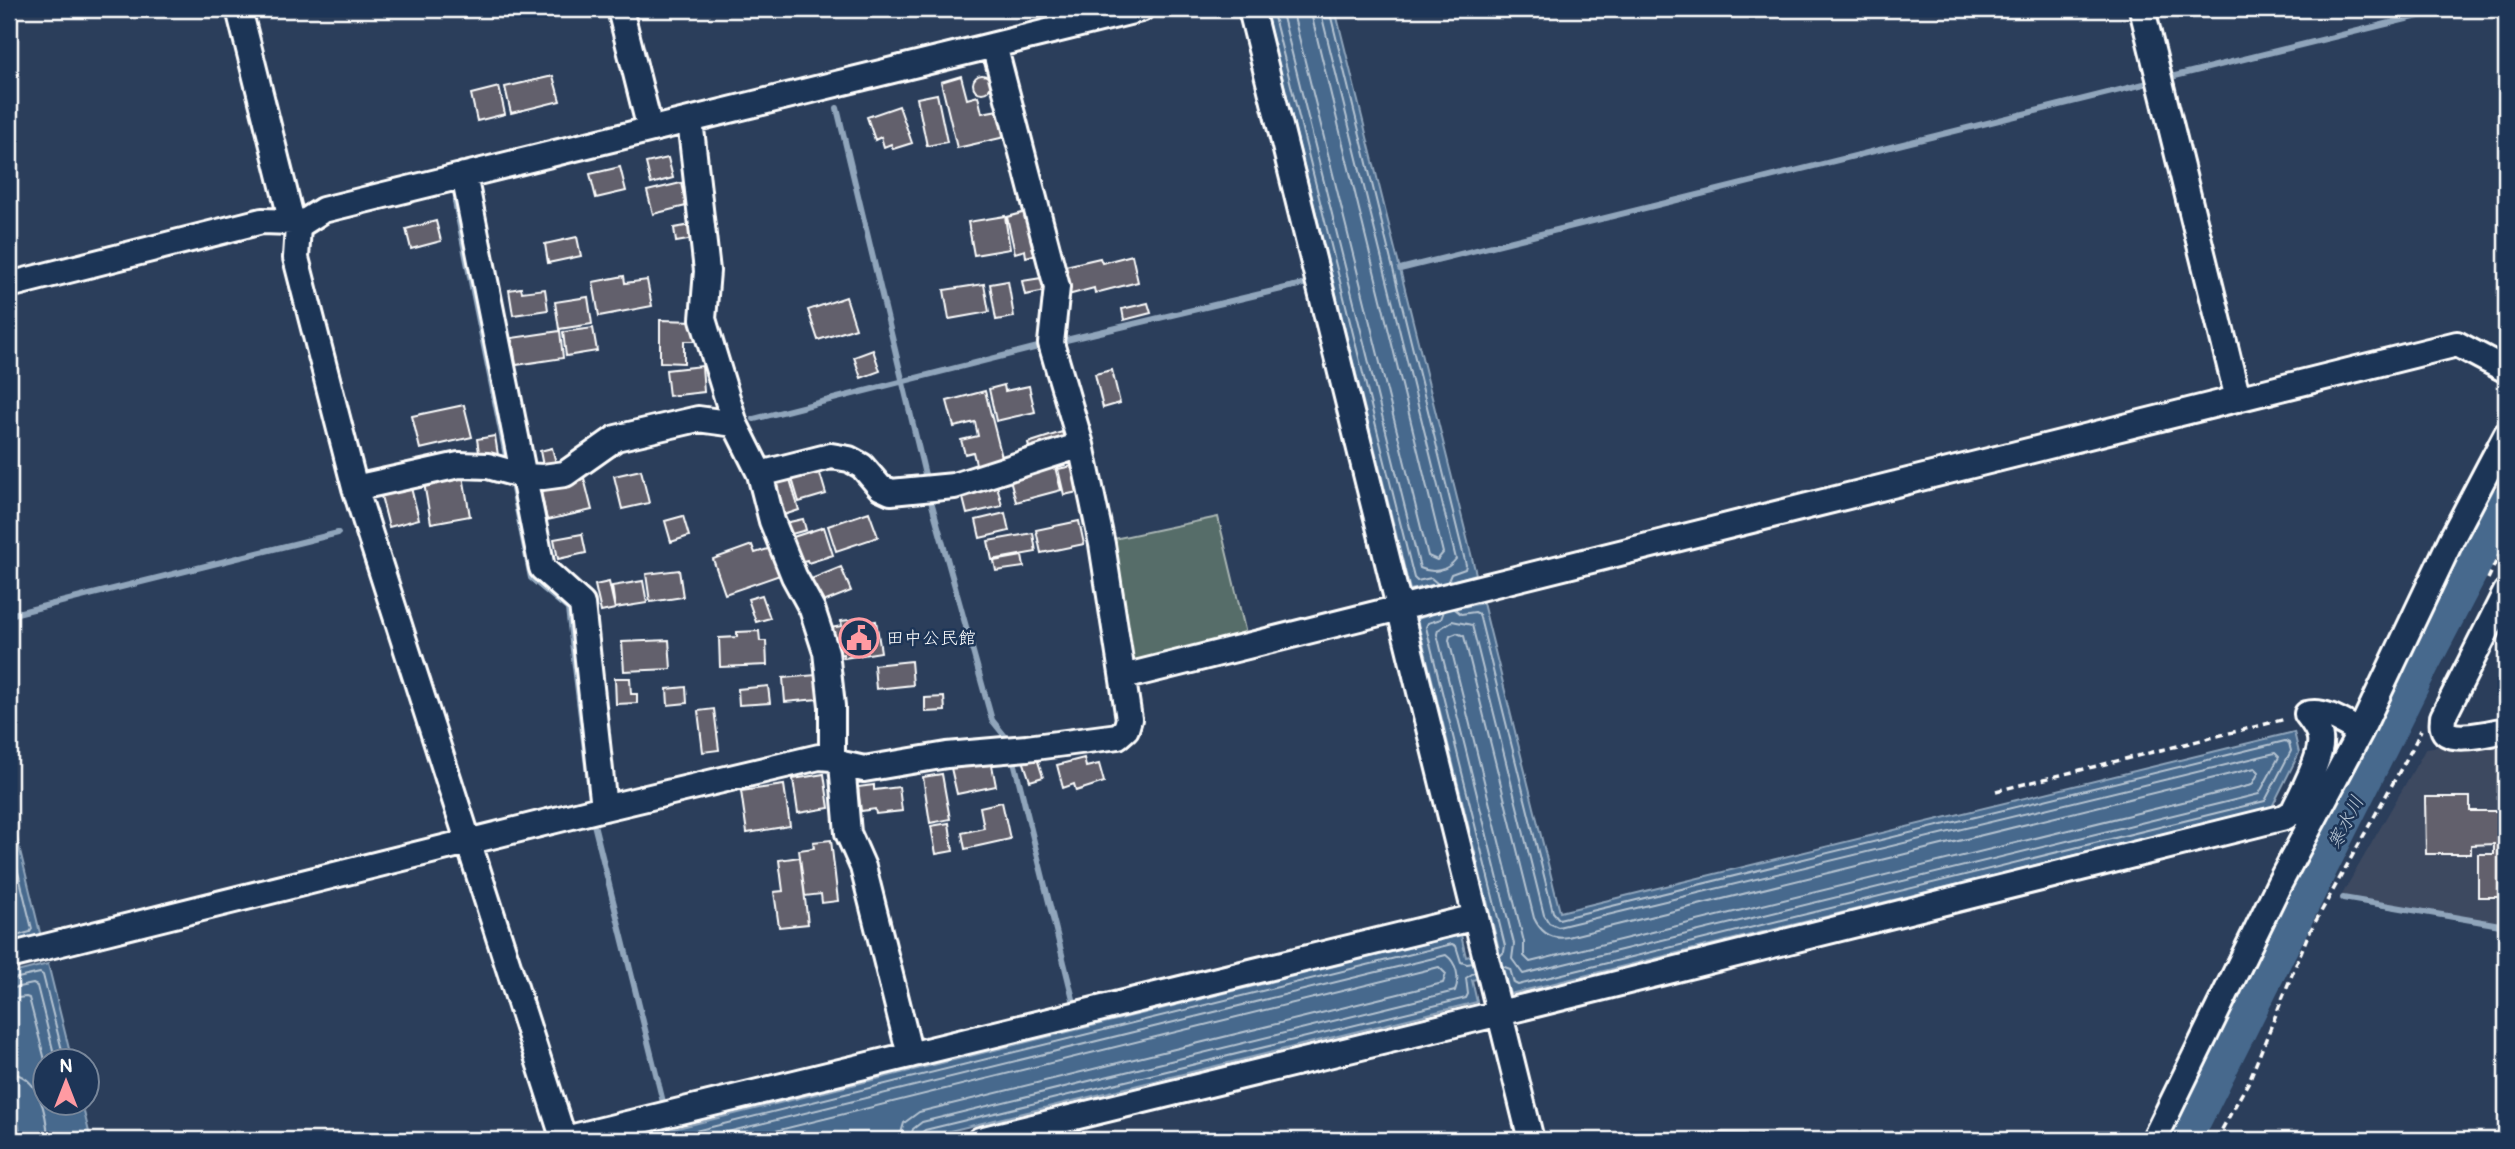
<svg xmlns="http://www.w3.org/2000/svg" width="2515" height="1149" viewBox="0 0 2515 1149" font-family="Pangolin,'Klee One',sans-serif">
<rect width="100%" height="100%" fill="#2b3e5b"/>
<filter id="ink" filterUnits="userSpaceOnUse"><feTurbulence type="fractalNoise" baseFrequency=".0143" numOctaves="2"/><feDisplacementMap in="SourceGraphic" scale="14" xChannelSelector="R" yChannelSelector="G"/><feConvolveMatrix kernelMatrix="1 2 1 2 8 2 1 2 1" color-interpolation-filters="sRGB"/></filter>
<g filter="url(#ink)">
<path fill="#3c4860" d="M2506,736V929L2339,900L2426,748Z"/>
<path fill="#566d69" stroke="#aab6b4" stroke-width="2" d="M1218,517L1246,634L1128,663L1109,540Z"/>
<path fill="#46698d" stroke="#90a5bb" stroke-width="2" d="M1265,9H1335L1476,574L1455,580L1462,607L1483,603L1560,912L2294,732L2299,753L2272,807L1510,994L1504,973L1472,980L1477,1002L913,1140H629L1461,935L1466,957L1499,949L1417,619L1437,613L1431,585L1410,590Z
M9,805L41,937L9,945Z
M48,964L72,1061L46,1062V1104H82L91,1140H22L9,1086V974Z"/>
<g fill="none" stroke-linecap="round" stroke-linejoin="round">
<path stroke="#b5c3d1" stroke-width="2" d="M1272,9L1414,578L1417,581L1431,578L1438,584
M1281,9L1420,568C1433,574 1447,571 1456,559L1320,9
M1292,9L1428,556L1437,560L1443,553L1310,9
M1329,9L1466,565L1465,569L1451,574L1448,581
M1455,609L1461,614L1475,612L1479,614L1553,912L1559,919L2285,741L2289,743L2291,751L2265,801L1518,985L1514,983L1510,969L1502,966
M1444,611L1441,619L1428,623L1426,627L1505,946L1504,952L1500,956
M1452,621L1472,625L1544,915L1549,923L1558,927L2275,753L2279,757L2259,794L1523,974L1512,959L1514,944L1437,634L1438,630Z
M1457,633L1464,636L1534,918C1541,933 1552,940 1568,937L2255,768L2259,772L2252,785L1530,962L1524,956V942L1449,640L1450,636Z
M9,835L32,929L30,932L9,938
M9,980L40,973L43,975L65,1062
M9,989L33,984L37,986L56,1062
M9,999L26,997L29,998L46,1064
M9,1073C39,1074 47,1115 48,1140
M659,1140L1452,944L1456,946L1461,962L1467,964L1473,963
M695,1140L1446,955C1457,963 1460,978 1455,991L922,1122L913,1129L910,1140
M739,1140L1439,967L1446,974L1443,983L919,1112L904,1123L899,1140
M919,1140L920,1134L925,1130L1466,998L1468,994L1466,978L1475,972"/>
<path stroke="#90a5bb" stroke-width="6" d="M2175,76L2447,9
M837,108L926,479
M455,202L507,461
M1400,269L2144,84
M1066,340L1307,283
M754,419L1038,347
M512,484L531,578L568,609L590,791
M931,501L992,720L1008,740
M9,615L338,533
M1014,761L1074,1003
M594,824L664,1106
M2343,898L2506,926"/>
<path stroke="#46698d" stroke-width="35" d="M2184,1140L2424,660L2506,503"/>
</g>
<path fill="#62616c" stroke="#fff" stroke-width="2" d="M973 84a9 9 0 1 1 18 0a9 9 0 1 1-18 0Z
M553,76L560,101L511,113L505,87Z
M961,76L967,99L978,96L982,113L998,110L1005,137L957,148L941,82Z
M499,87L505,114L477,121L471,94Z
M937,94L947,142L927,146L917,98Z
M899,106L912,143L893,149L891,144L884,147L881,137L875,140L867,117Z
M668,158L673,178L651,184L646,163Z
M620,167L626,191L596,198L590,174Z
M681,183L686,206L653,214L647,191Z
M1026,212L1041,253L1026,257L1025,250L1015,253L1007,217Z
M1005,216L1010,249L974,255L968,222Z
M436,221L441,241L411,249L406,229Z
M691,225L694,239L676,242L674,228Z
M577,237L581,256L548,263L545,244Z
M1132,255L1138,282L1095,293L1094,288L1068,295L1061,267L1100,258L1102,263Z
M624,276L625,283L647,280L652,306L599,316L593,282Z
M1048,277L1051,290L1025,295L1022,281Z
M1008,281L1014,317L996,320L990,284Z
M984,284L989,312L949,319L944,290Z
M521,288L522,292L545,289L548,310L513,315L509,290Z
M588,297L592,324L559,329L555,302Z
M846,297L856,328L818,340L808,310Z
M1148,303L1151,313L1124,320L1122,309Z
M660,320L696,321V341H684V363L660,362Z
M593,328L597,351L566,356L563,332Z
M560,331L563,358L516,365L512,338Z
M873,350L880,371L861,378L854,357Z
M702,366L704,392L669,396L666,370Z
M1112,370L1120,403L1103,408L1095,374Z
M1004,385L1005,391L1029,386L1035,412L996,421L989,389Z
M985,391L1003,461L977,468L973,452L965,454L961,440L978,436L975,422L954,427L947,401Z
M464,405L472,437L420,449L412,416Z
M1062,432L1066,444L1031,455L1028,443Z
M495,436L498,455L480,459L477,439Z
M552,448L556,463L543,466L540,451Z
M1077,465L1082,491L1064,495L1058,469Z
M818,467L826,494L799,502L791,475Z
M1055,467L1061,490L1016,502L1010,479Z
M641,470L649,503L622,509L614,476Z
M463,476L470,516L431,523L424,483Z
M789,476L799,510L784,515L780,504L776,505L769,481Z
M584,478L592,510L547,520L540,488Z
M996,481L1002,506L967,514L961,490Z
M410,484L419,519L389,527L380,492Z
M869,512L878,537L836,551L828,526Z
M1005,513L1009,531L980,538L976,520Z
M683,516L689,536L671,542L665,521Z
M803,519L806,530L788,535L785,523Z
M1079,521L1084,544L1041,553L1036,530Z
M824,527L833,555L808,563L807,560L796,563L787,539Z
M1033,533L1036,552L992,560L988,541Z
M582,534L586,553L558,559L554,539Z
M752,545L755,553L771,548L780,575L725,594L713,559Z
M1022,556L1024,567L996,571L994,561Z
M841,567L851,591L821,603L811,579Z
M679,570L683,597L650,602L646,574Z
M643,581L647,603L615,608L612,586Z
M609,582L615,609L601,612L595,585Z
M762,595L770,618L756,622L748,599Z
M862,618L863,623L876,621L881,652L844,658L843,654L834,655L830,628L842,626L841,621Z
M759,631L760,641H766L767,665L720,667L719,638L737,637V632Z
M669,640L671,669L624,671L622,642Z
M911,661L913,685L876,689L874,665Z
M816,675L818,699L785,702L783,678Z
M615,678H630L631,694H637V703L616,704Z
M768,686L770,703L739,705L738,689Z
M686,687L687,703L668,705L667,689Z
M944,697L945,711L925,712V698Z
M714,709L719,750L703,752L698,711Z
M1035,752L1043,777L1030,781L1022,757Z
M1084,758L1086,767L1099,764L1104,782L1076,791L1074,784L1063,788L1057,765Z
M991,760L996,786L957,794L951,768Z
M824,774L829,808L798,813L793,779Z
M942,774L950,819L930,823L923,777Z
M784,785L790,826L747,833L741,791Z
M874,785V790L899,787L902,811L876,814L875,809L861,811L858,787Z
M2425,797H2470V811H2506V897H2478V854H2494V844L2471,845V854H2426Z
M1002,802L1010,839L965,849L962,833L984,828L980,807Z
M949,823L953,851L936,854L931,826Z
M831,840L838,901L822,903L821,894L805,896L799,850L814,848L813,842Z
M800,857L808,924L779,927L774,892L783,891L779,860Z
M1713,1133L1760,1134V1140H1713Z"/>
<g fill="none" stroke-linecap="round" stroke-linejoin="round">
<g stroke="#fff" stroke-width="30">
<path id="minor" d="M239,9L292,222
M620,9L650,129
M1251,9L1531,1140
M2142,9L2238,399
M690,120L707,271L703,319L735,424L760,474L772,521L794,576L812,609L826,652L832,706V758
M464,175L542,568L582,604L604,808
M9,285L262,221L292,222L298,226
M760,474L831,456L849,459L862,466L880,487L891,492L954,486L1081,445
M355,488L459,465L488,466L524,476L543,477L565,474L616,438L698,419L735,424
M2506,592L2443,717C2443,718 2442,727 2443,728C2447,745 2493,732 2506,730
M1123,677L2457,344L2506,370
M842,764L848,833L863,867L910,1055
M9,956L604,808L819,757L832,758L842,764L864,769L947,755L1027,748L1118,736L1126,729L1129,719L1102,544L1081,445L1051,343L1057,287L994,45
M561,1140L1476,917
M564,1140L355,488L296,258L298,226L323,210L1141,9
M980,1140L1500,1013L2285,817L2293,812C2301,794 2323,757 2320,738C2319,729 2312,721 2307,714C2325,709 2345,724 2360,732
M2154,1140L2279,884L2360,732L2452,538L2506,435"/>
</g>
<path stroke="#fff" stroke-width="3.5" stroke-dasharray="7 5" stroke-linecap="butt" d="M2488,579L2506,540
M1996,791L2286,719
M2216,1140L2249,1081L2308,935L2412,749L2421,730"/>
<use href="#minor" stroke="#1d3557" stroke-width="24"/>
</g>
</g>
<defs>
<g id="civic-ring" transform="scale(2.0125)"><circle r="9.5" fill="#1d3557" stroke="#ff9aa2" stroke-width="1.5"/><path d="M-.6-6.5H3V-4.5H.6V-3L4-1V1h2V6H-6V1h2V-1L-.6-3ZM-1.2 2.5V6h2.4V2.5Z" fill="#ff9aa2"/></g>
</defs>
<g fill-rule="evenodd">
<use href="#civic-ring" x="859" y="638"/>
</g>
<g text-anchor="middle" stroke-width="5" stroke-linejoin="round" paint-order="stroke">
<g font-size="18" fill="#fff" stroke="#1d3557" text-anchor="start">
<text x="886" y="644">田中公民館</text>
</g>
<g font-size="19" font-style="italic" fill="#b5c3d1" stroke="#1d3557">
<text transform="translate(2345 822) rotate(-63)" y="7">寒水川</text>
</g>
</g>
<rect width="2515" height="1149" fill="none" stroke="#1d3557" stroke-width="35"/>
<rect x="18" y="18" width="2480" height="1114" fill="none" stroke="#fff" stroke-width="2.5" filter="url(#ink)"/>
<g transform="translate(66 1082)"><circle r="33" fill="#1d3557" stroke="#77869a" stroke-width="2"/>
<path d="M0-5L12 26L0 18L-12 26Z" fill="#ff9aa2"/>
<text y="-10" font-size="19" font-weight="bold" text-anchor="middle" fill="#ffffff">N</text>
</g>
</svg>
